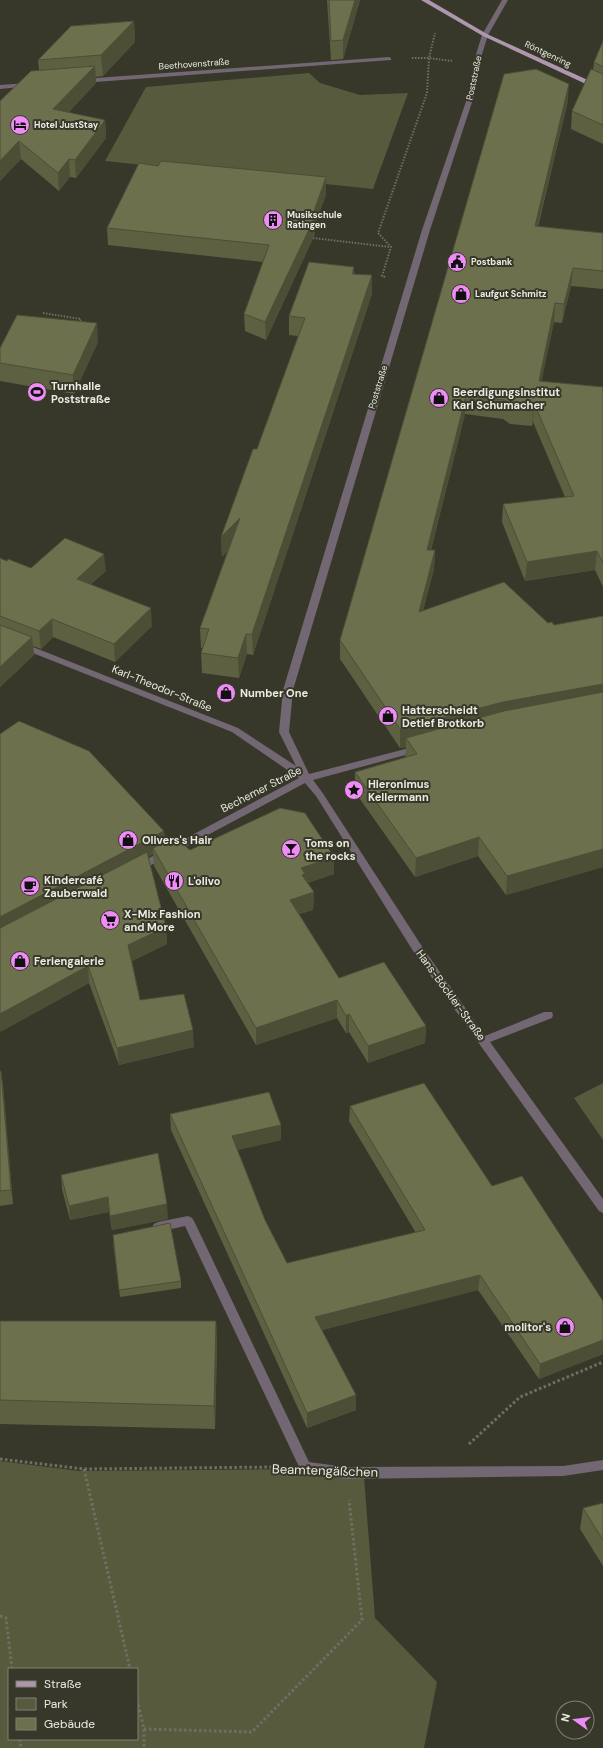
<svg xmlns="http://www.w3.org/2000/svg" width="603" height="1748" viewBox="0 0 603 1748" font-family="'DM Sans',sans-serif">
<rect width="100%" height="100%" fill="#373829"/>
<path fill="#585a3e" fill-rule="evenodd" d="M309,73L320,83L360,95L408,93L373,189L105,161L146,87Z
M603,1083V1140L574,1098Z
M0,1461L79,1471L303,1469L364,1477L375,1618L437,1682L424,1748H0ZM9,1669H137V1739H9Z"/>
<g fill="none" stroke-linecap="round" stroke-linejoin="round">
<path stroke="#6f7063" stroke-width="2" stroke-dasharray="1.5 1.5" stroke-linecap="butt" d="M412,58H429L452,61
M313,238L390,247
M385,277L382,276L391,247L378,233L427,93L429,58L435,33
M43,313L81,319L78,324"/>
<path stroke="#6f7063" stroke-width="3" stroke-dasharray="2.5 2.5" stroke-linecap="butt" d="M469,1444L520,1397L603,1362
M0,1459L84,1469L275,1467
M84,1469L130,1669
M0,1616L6,1618L12,1669
M137,1700L144,1729V1748
M144,1729L252,1732L362,1620L349,1500
M20,1739L21,1748"/>
<path fill="#736773" fill-rule="evenodd" d="M502,0H508L488,35L479,64L476,90L430,230L293,690L289,732L309,774L417,746L420,747L422,749L420,751L313,780L322,792L423,948L485,1036L544,1012H552L553,1015L552,1018L490,1042L603,1199V1213L599,1211L415,954L316,796L305,783L142,870H134L133,868L134,866L299,778L232,732L0,640V634L238,728L296,766L279,732L283,690L422,230L470,90L473,64L482,35Z
M389,57L391,58V60L82,83L79,81L82,79Z
M28,83L30,84V86L0,89V85Z
M188,1216L192,1218L194,1221L309,1462L346,1467L563,1466L603,1460V1470L563,1476L346,1479L301,1471L185,1226L158,1232L154,1230L152,1227L154,1224L158,1222Z"/>
<path fill="#ad96ae" fill-rule="evenodd" d="M421,0H429L487,34L603,87V92L483,36Z"/>
</g>
<path fill="#5e6042" d="M327,0H360L343,59L331,60Z
M134,21L135,42L103,76L95,77L96,83L68,113L105,120L106,138L76,178L70,177L59,191L21,159L0,181V101L39,70L38,60Z
M603,41V144L571,129L572,111L593,70L594,62Z
M568,101L538,227L603,233V289L571,286L562,323L554,322L541,381L603,387V587L595,570L525,581L502,522L503,504L565,497L533,422L532,426L510,424L503,419L465,414L431,550H435L434,569L423,610L548,623L554,625L603,616V867L506,895L478,856L415,877L355,792V772L406,758L405,757L406,747L400,748L340,659V640Z
M158,166L326,177V195L315,224V234L266,340L245,331L244,314L263,262L108,245L107,228Z
M354,267V274L372,294L253,655L247,654L239,678L202,673L201,653L203,648H201L200,628L228,550L222,557L221,537L257,449L298,336L289,335V316Z
M98,342L74,394L0,381V348Z
M0,558L7,561L31,568L106,571L91,584L152,626L115,662L53,637L41,649L33,646L34,655L0,687Z
M164,831L165,842L190,850L334,874L307,883L314,892L313,910L299,914L339,978L426,1026L425,1043L368,1063L349,1032L346,1033L337,1018L256,1045L154,866L153,854L148,857L166,927L167,944L132,961L140,1000L194,1047L119,1065L89,983L0,1032Z
M0,1071H1L3,1085L13,1204L0,1206Z
M350,1106L492,1186L603,1301V1354L539,1379L478,1290L322,1330L356,1395V1410L307,1428L171,1130L170,1114L281,1125V1140L237,1150L265,1220L287,1263L416,1233L349,1121Z
M61,1175L168,1219L112,1230L109,1212L70,1220L62,1189Z
M113,1243L181,1281V1288L120,1297Z
M0,1321H216L217,1345L215,1429L0,1424Z
M603,1503V1566L580,1529L583,1508Z"/>
<path fill="#4c4e36" d="M355,0H360L343,59V40Z
M134,21L135,42L103,76L101,55Z
M95,66L96,83L55,127L53,109Z
M569,84L568,101L533,244L535,226Z
M105,120L106,138L76,178L75,160Z
M19,141L21,159L0,181V161Z
M69,159L70,177L59,191L58,173Z
M326,177V195L315,224V234L266,340L265,322L312,217Z
M573,268L571,286L562,323L564,304Z
M372,275V294L253,655L252,634Z
M555,303L554,322L538,399L539,381Z
M97,323L98,342L74,394L73,375Z
M466,396L465,414L426,568L427,550Z
M534,403L533,422L532,426L533,408Z
M240,518L241,538L222,557L221,537Z
M435,550L434,569L418,631L419,612Z
M597,551L595,570L525,581L527,562Z
M104,554L106,571L78,596L77,579Z
M151,608L152,626L115,662L114,644Z
M52,619L53,637L41,649L39,631Z
M246,634L247,654L239,678L238,658Z
M32,637L34,655L0,687V667Z
M603,684V700L406,738V747L400,748V729L503,702Z
M164,831L165,847L153,848V854L0,935V917Z
M479,837L478,856L415,877L416,858Z
M603,849V867L506,895L507,876Z
M334,857V874L305,884L301,868Z
M314,892L313,910L290,917V900Z
M166,927L167,944L130,962L128,945Z
M88,966L89,983L0,1032V1014Z
M337,1000V1018L256,1045V1028Z
M349,1014V1032L346,1033V1016Z
M426,1026L425,1043L368,1063V1046Z
M193,1030L194,1047L119,1065L117,1048Z
M1,1071L3,1085L13,1204L11,1190Z
M281,1125V1140L232,1151V1136Z
M108,1197L109,1212L70,1220L69,1206Z
M167,1204L168,1219L112,1230L110,1216Z
M480,1275L478,1290L315,1332V1317Z
M216,1321L217,1345L215,1429L214,1406Z
M603,1340V1354L539,1379L540,1364Z
M356,1395V1410L307,1428V1413Z"/>
<path fill="#6d704d" stroke="#4c4e36" d="M329,0H355L343,40L331,41Z
M134,21L101,55L38,60L71,26Z
M603,41V67L594,62Z
M95,66L53,109L105,120L75,160L69,159L58,173L19,141L0,161V101L31,71Z
M536,69L569,84L535,226L603,233V271L573,268L564,304L555,303L539,381L603,387V563L597,551L527,562L503,504L574,496L534,403L533,408L511,405L505,400L466,396L427,550H435L419,612L504,582L548,623L552,622L554,625L603,616V684L503,702L400,729L340,640L504,74Z
M591,69L603,74V125L572,111Z
M161,161L326,177L312,217H315L265,322L244,314L269,245L107,228L139,163L158,166Z
M309,262L354,267L352,274L372,275L252,634H246L238,658L201,653L209,629L200,628L240,518L221,537L253,449H257L305,318L289,316Z
M17,315L97,323L73,375L0,363V348Z
M65,538L104,554L77,579L151,608L114,644L52,619L39,631L0,616V558L7,561L8,559L31,568Z
M0,625L32,637L0,667Z
M603,692V849L507,876L479,837L416,858L355,772L417,754L406,738L504,711Z
M19,721L89,751L164,831L0,917V734Z
M280,808L305,813L334,857L301,868L305,874L302,875L314,892L290,900L339,978L384,962L426,1026L368,1046L349,1014L346,1016L337,1000L256,1028L153,848L174,837L190,850Z
M147,852L166,927L128,945L140,1000L184,994L193,1030L117,1048L88,966L0,1014V928Z
M0,1071H1L11,1190L0,1191Z
M424,1083L492,1186L522,1176L603,1301V1340L540,1364L480,1275L315,1317L356,1395L307,1413L170,1114L269,1092L281,1125L232,1136L265,1220L287,1263L425,1230L350,1106Z
M158,1153L167,1204L110,1216L108,1197L69,1206L61,1175Z
M170,1223L181,1281L119,1290L113,1235Z
M0,1321H216L214,1406L0,1400Z
M603,1503V1540L583,1508Z"/>
<defs>
<g id="hotel-disc" transform="scale(1)"><circle r="9.5" fill="#ef8bf6" stroke="#373829"/><path d="M-6-4.5h1.5V1H6V5H4.5V3h-9V5H-6ZM-4 0a1.8 1.8 0 1 1 3.6 0ZM.5 0V-2.5h3Q6-2.5 6 0Z" fill="#111"/></g>
<g id="building-disc" transform="scale(1)"><circle r="9.5" fill="#ef8bf6" stroke="#373829"/><path d="M-4-6H4V6H1V3H-1V6H-4ZM-2.5-4.3h1.7v1.8h-1.7ZM.8-4.3h1.7v1.8H.8ZM-2.5-1h1.7V.8h-1.7ZM.8-1h1.7V.8H.8Z" fill="#111"/></g>
<g id="civic-disc" transform="scale(1)"><circle r="9.5" fill="#ef8bf6" stroke="#373829"/><path d="M-.6-6.5H3V-4.5H.6V-3L4-1V1h2V6H-6V1h2V-1L-.6-3ZM-1.2 2.5V6h2.4V2.5Z" fill="#111"/></g>
<g id="shop-disc" transform="scale(1)"><circle r="9.5" fill="#ef8bf6" stroke="#373829"/><path d="M-5-2.5h2.3a2.7 3.5 0 0 1 5.4 0H5L5.5 6h-11ZM-1.5-2.5h3a1.5 2.3 0 0 0-3 0Z" fill="#111"/></g>
<g id="stadium-disc" transform="scale(1)"><circle r="9.5" fill="#ef8bf6" stroke="#373829"/><path d="M0-5a6.5 5 0 1 0 0 10a6.5 5 0 1 0 0-10ZM-3.5-1.8h7v3.6h-7Z" fill="#111"/></g>
<g id="sight-disc" transform="scale(1)"><circle r="9.5" fill="#ef8bf6" stroke="#373829"/><path d="M0-6L1.8-2.2L6-1.7L2.9 1.2L3.7 5.4L0 3.3L-3.7 5.4L-2.9 1.2L-6-1.7L-1.8-2.2Z" fill="#111"/></g>
<g id="bar-disc" transform="scale(1)"><circle r="9.5" fill="#ef8bf6" stroke="#373829"/><path d="M-6-5H6L.8 .8V4.5H3.5V6h-7V4.5H-.8V.8Z" fill="#111"/></g>
<g id="restaurant-disc" transform="scale(1)"><circle r="9.5" fill="#ef8bf6" stroke="#373829"/><path d="M-5-6h1v4h1v-4h1v4h1v-4h1v5L-1.5 .5V6h-2V.5L-5-1ZM5-6V6H3V1.5H1.5Q1.5-4 5-6Z" fill="#111"/></g>
<g id="cafe-disc" transform="scale(1)"><circle r="9.5" fill="#ef8bf6" stroke="#373829"/><path d="M-5.5-4.5H6V0H3Q3 3.5 0 3.5H-2.5Q-5.5 3.5-5.5 0ZM3-3.2v2h1.7v-2ZM-6 4.5H4V6H-6Z" fill="#111"/></g>
<g id="supermarket-disc" transform="scale(1)"><circle r="9.5" fill="#ef8bf6" stroke="#373829"/><path d="M-6-5.5h2.5l.6 2H6L4.5 2H-2.5L-4.4-4H-6ZM-1.5 3.2a1.3 1.3 0 1 0 .1 0ZM3 3.2a1.3 1.3 0 1 0 .1 0Z" fill="#111"/></g>
</defs>
<g fill-rule="evenodd">
<use href="#hotel-disc" x="20" y="125"/>
<use href="#building-disc" x="273" y="220"/>
<use href="#civic-disc" x="457" y="262"/>
<use href="#shop-disc" x="461" y="294"/>
<use href="#stadium-disc" x="37" y="392"/>
<use href="#shop-disc" x="439" y="398"/>
<use href="#shop-disc" x="226" y="693"/>
<use href="#shop-disc" x="388" y="716"/>
<use href="#sight-disc" x="354" y="790"/>
<use href="#shop-disc" x="128" y="840"/>
<use href="#bar-disc" x="291" y="849"/>
<use href="#restaurant-disc" x="174" y="881"/>
<use href="#cafe-disc" x="30" y="886"/>
<use href="#supermarket-disc" x="110" y="920"/>
<use href="#shop-disc" x="20" y="961"/>
<use href="#shop-disc" x="565" y="1327"/>
</g>
<g text-anchor="middle" stroke-width="4" stroke-linejoin="round" paint-order="stroke">
<g font-size="9" fill="#eaebe1" stroke="#373829">
<text transform="translate(548 54) rotate(25)" y="3">Röntgenring</text>
<text transform="translate(194 64) rotate(-4)" y="3">Beethovenstraße</text>
<text transform="translate(474 78) rotate(-78)" y="3">Poststraße</text>
<text transform="translate(378 387) rotate(-73)" y="3">Poststraße</text>
</g>
<g font-size="9" font-weight="bold" fill="#eaebe1" stroke="#373829" text-anchor="start">
<text x="34" y="128">Hotel JustStay</text>
<text x="287" y="218">Musikschule<tspan x="287" dy="10">Ratingen</tspan></text>
<text x="471" y="265">Postbank</text>
<text x="475" y="297">Laufgut Schmitz</text>
</g>
<g font-size="11" font-weight="bold" fill="#eaebe1" stroke="#373829" text-anchor="start">
<text x="51" y="390">Turnhalle<tspan x="51" dy="13">Poststraße</tspan></text>
<text x="453" y="396">Beerdigungsinstitut<tspan x="453" dy="13">Karl Schumacher</tspan></text>
<text x="240" y="697">Number One</text>
<text x="402" y="714">Hatterscheidt<tspan x="402" dy="13">Detlef Brotkorb</tspan></text>
<text x="368" y="788">Hieronimus<tspan x="368" dy="13">Kellermann</tspan></text>
<text x="142" y="844">Olivers's Hair</text>
<text x="305" y="847">Toms on<tspan x="305" dy="13">the rocks</tspan></text>
<text x="44" y="884">Kindercafé<tspan x="44" dy="13">Zauberwald</tspan></text>
<text x="188" y="885">L'olivo</text>
<text x="124" y="918">X-Mix Fashion<tspan x="124" dy="13">and More</tspan></text>
<text x="34" y="965">Feriengalerie</text>
<text x="551" y="1331" text-anchor="end">molitor's</text>
</g>
<g font-size="11" fill="#eaebe1" stroke="#373829">
<text transform="translate(162 688) rotate(22)" y="4">Karl-Theodor-Straße</text>
<text transform="translate(261 789) rotate(-27)" y="4">Bechemer Straße</text>
<text transform="translate(451 995) rotate(54)" y="4">Hans-Böckler-Straße</text>
</g>
<g font-size="13" fill="#eaebe1" stroke="#373829">
<text transform="translate(325 1470) rotate(2)" y="5">Beamtengäßchen</text>
</g>
</g>
<rect x="8" y="1668" width="130" height="72" fill="#373829" stroke="#7f8073"/>
<rect x="16" y="1681" width="20" height="6" fill="#ad96ae" stroke="#7f8073"/>
<text x="44" y="1688" font-size="12" fill="#eaebe1">Straße</text>
<rect x="16" y="1698" width="20" height="12" fill="#585a3e" stroke="#7f8073"/>
<text x="44" y="1708" font-size="12" fill="#eaebe1">Park</text>
<rect x="16" y="1718" width="20" height="12" fill="#6d704d" stroke="#7f8073"/>
<text x="44" y="1728" font-size="12" fill="#eaebe1">Gebäude</text>
<g transform="translate(575 1720) rotate(284)"><circle r="19" fill="#373829" stroke="#7f8073"/>
<path d="M0-3L7 15L0 10L-7 15Z" fill="#ef8bf6"/>
<text y="-6" font-size="11" font-weight="bold" text-anchor="middle" fill="#eaebe1">N</text>
</g>
</svg>
